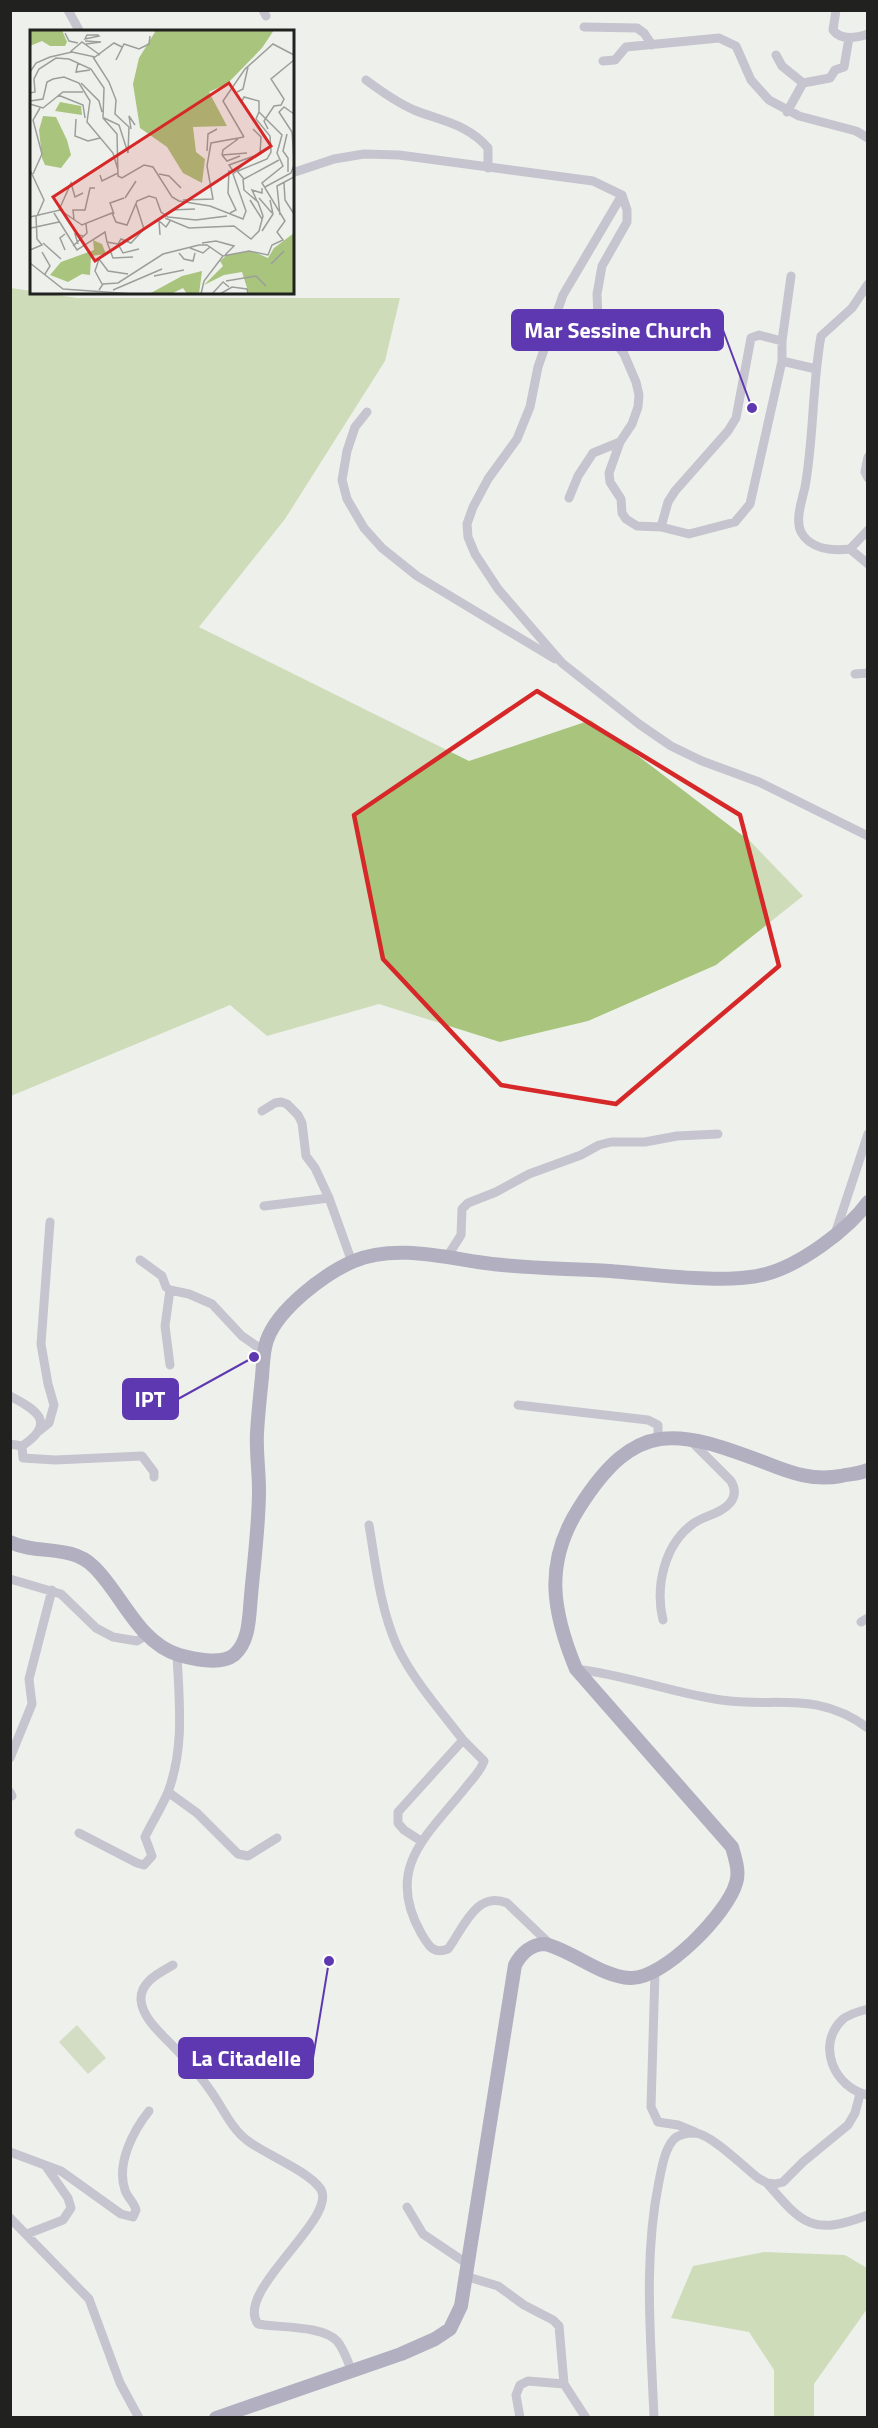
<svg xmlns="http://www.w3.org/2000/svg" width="878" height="2428" viewBox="0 0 878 2428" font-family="'Titillium Web',sans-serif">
<rect width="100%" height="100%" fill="#eef1eb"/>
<path fill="#b2c694" d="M77,2025L106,2058L88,2074L59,2042Z"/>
<path fill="#a8c47d" d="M11,288L77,298H400L385,361L285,519L199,627L469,761L591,720L751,842L803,896L716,965L588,1021L500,1042L379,1004L267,1036L230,1005L11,1096Z
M764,2252L845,2255L867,2268V2309L814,2384V2417H774V2370L749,2332L671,2318L693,2266Z"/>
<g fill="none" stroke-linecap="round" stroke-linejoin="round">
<path stroke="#948fae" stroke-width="9" d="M68,10L80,32
M263,10L266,16
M836,10L833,30C841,41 856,38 868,34
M584,27L637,28L644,33L652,45
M776,55L782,66L803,83
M603,61L615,60L626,47L719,38L736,46L751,80L769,100L799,116L856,131L868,138
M366,80C382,92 396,102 414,110C441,121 468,124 488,148V168
M787,112L803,83L830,78L835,70L844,67L849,38
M292,173L334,159L364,154L399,155L593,181L622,195L627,210V222L602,266L597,294L598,318L624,354L636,382L639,395L638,407L632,424L620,442L609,473L610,482L621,499L622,513L626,519L637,526L661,527L689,534L735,522L750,504L782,361
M622,195L563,295L538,367L530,407L517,439L488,479L473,507L467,524L468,537L475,554L498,589L562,663L639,724L671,746L702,761L759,782L868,836
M791,276L782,341V361L816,369
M868,284L852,308L821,336C812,386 814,437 805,487C802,500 795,520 801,532C810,549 832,551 850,549L868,530
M367,412L355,427L347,451L342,480L347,499L364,528L382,548L417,576L555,659
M868,457L865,472L868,478
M569,498L578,476L593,453L620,442
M661,527L668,502L675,491L728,431L736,418L751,338L759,335L782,341
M850,549L868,564
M855,674L868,673
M262,1111L275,1103L281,1102L287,1104L298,1115L302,1123L306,1156L315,1168L329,1198L352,1262
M264,1206L329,1198
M835,1234L868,1134
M447,1257L461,1235L462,1209L468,1203L496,1192L529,1174L581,1155L599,1145L611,1142H645L677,1136L718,1134
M140,1260L162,1276L166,1287L170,1290L189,1294L212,1304L242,1336L265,1352
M170,1365L165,1326L170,1290
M10,1396C37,1410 57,1423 22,1446L10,1444
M518,1405L648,1420L658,1425V1439
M39,1431L49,1423L54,1405L48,1384L41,1344L50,1222
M22,1446L23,1458L55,1460L142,1456L154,1472V1477
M369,1525C376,1566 380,1608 397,1646C413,1680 440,1710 463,1740
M10,1579L61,1594L96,1628L113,1637L137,1641L148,1634
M663,1620C655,1587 664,1544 694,1523C704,1516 722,1513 730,1503C736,1496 735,1488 731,1481L691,1441
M861,1622L868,1618
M576,1669C627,1675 672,1693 721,1700C777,1708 816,1690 868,1728
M10,1758L32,1704L29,1679L52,1590
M10,1792L12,1796
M168,1792L197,1813L238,1854L248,1856L277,1838
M79,1833L137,1863L144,1865L152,1856L145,1837C152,1822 162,1807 168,1792C185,1747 179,1700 177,1654
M421,1841L404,1830L398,1823V1812L463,1740L484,1761C481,1771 472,1779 466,1787C428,1835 384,1867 421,1933C428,1945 433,1955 448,1949C463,1929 476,1890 507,1903L551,1945
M173,1965C159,1973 140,1982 141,2000C142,2015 156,2029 165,2038C182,2055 197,2071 210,2090C222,2106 231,2129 248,2141C267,2155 306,2170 320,2188C341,2217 233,2291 258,2324C278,2328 322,2325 337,2341C344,2349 348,2362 352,2372
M655,1972L651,2107L658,2122L678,2125L695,2132
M868,2009C860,2011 848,2014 842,2020C816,2045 834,2088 868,2095
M10,2152L61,2171L121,2214L133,2217L136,2210C134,2202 127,2197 125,2190C116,2164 133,2131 149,2111
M767,2183C803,2225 813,2236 868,2215
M407,2207L423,2234L466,2263
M10,2218L89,2299L120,2383L139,2418
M27,2234L63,2220L71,2208L68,2198L45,2165
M465,2276L498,2286L524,2305L553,2320L559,2326L564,2384L586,2418
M520,2418L516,2395L520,2385L528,2381L564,2384
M654,2418C651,2338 643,2260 659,2181C662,2168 664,2150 674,2139C679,2134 688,2133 695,2133C711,2134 744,2167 758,2178L767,2183L775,2184L783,2182L803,2162L848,2125L855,2113L860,2094"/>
<path stroke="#69618c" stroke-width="14" d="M10,1542C37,1555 70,1544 93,1566C121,1592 138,1643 179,1655C193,1659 221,1665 234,1655C250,1641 249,1616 251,1596C254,1561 259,1525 259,1490C259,1471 256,1452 257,1433C258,1415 260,1396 262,1377C263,1365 263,1351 267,1340C278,1309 324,1274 354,1261C392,1245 439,1256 478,1262C521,1269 566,1268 610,1271C652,1274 728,1285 766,1274C800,1265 848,1230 868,1202
M216,2418L401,2354L435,2339L450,2329L461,2306L515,1965C521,1954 531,1944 545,1944C573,1951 602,1977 630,1978C663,1980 728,1913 736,1883C740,1872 735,1858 732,1847L576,1669C552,1611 544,1563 579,1508C636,1418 676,1429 766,1463C791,1473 813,1481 841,1476C850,1474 859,1474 868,1470"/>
</g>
<path d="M0 0H878V2428H0ZM537,691L740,815L779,966L616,1104L501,1085L383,959L354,815Z" fill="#eef1eb" fill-opacity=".55" fill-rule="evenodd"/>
<path fill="none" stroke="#d62828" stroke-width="4.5" stroke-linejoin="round" d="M537,691L740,815L779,966L616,1104L501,1085L383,959L354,815Z"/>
<g transform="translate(30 30)">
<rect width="264" height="264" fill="#eef1eb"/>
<path d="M0,0H32L37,12L35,16H20L12,11L0,16ZM122,0H244L232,18L197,54L179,62L197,96L163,97L166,122L175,129L172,153L153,143L137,117L110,98L103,54L109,28L125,2ZM30,72L51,76L52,85L25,81ZM13,86L26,87L37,110L41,125L31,138L15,135L12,128L9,100ZM264,203V264H219L212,242L194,245L174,255L193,236L190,231L197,225L222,221L238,228L244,218ZM63,210L72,214L76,224L61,226L60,245L52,244L38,252L20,245L31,232L64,220ZM172,241L169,264H157L153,258L141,264H119L152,246Z" fill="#a8c47d"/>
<path fill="none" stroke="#9c9e9a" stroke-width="1.5" d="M35,3L39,11L48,13M57,5H68L69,6L55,9ZM55,11L71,12L56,14M40,22L52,12L70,25M20,27L42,22L65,27L84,13L92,17M63,27L79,52L86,70L85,84L99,97L98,123L89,95L74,88M86,30L94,14L109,19L119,14L120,6M48,33L46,42L60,40M0,42L6,33L20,27M51,53L69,71L72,82M207,62L213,59L218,37M0,63L5,62L4,49L9,39L26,28L39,29L61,39L74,58L73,88L87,104L88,146L92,148L114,135L123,137L142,167L149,171L180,176L213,189L216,181L203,144L213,135M28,65L53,75L55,88M0,71L13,69L17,52L23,49L34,47L49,53L60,71L57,92L83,123L88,140M211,73L214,67L229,71V82M0,74L13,78L33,62H53M264,84L254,77L249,82L262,102L264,129M46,89L45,106L58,111L70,108M101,99L99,86L105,95M238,99L234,91L244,76L251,75L254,69L241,49L264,30M257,104L253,121L258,128V142M214,107L193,71L215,39L243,14L264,25M177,121L178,104L187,99M192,125L193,120L208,109M192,125L217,123M192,125L197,131L210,126M0,140L14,170L7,186M199,140L198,163L206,180L200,183M203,141L199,135L230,124L231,107L223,99M207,141L214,149L249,130M3,144L12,124L3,90L10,78M129,144L139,146L151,158M70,145L72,151L88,143M254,153L255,170L264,184M235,157L261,143L264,135M95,168L106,151M229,168L242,183M153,170L183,169L177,136L181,113L214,107M220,170L232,189M227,171L222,160L232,163V158M106,174L114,199L101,213L91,209L88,214L93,223L109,219M29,180L41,153L45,167L53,163M141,180L165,179M24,183L47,220L75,202L77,212L88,214M84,184L80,173L94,168M250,185L247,156L264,147M0,187L30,180L52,195L82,183L86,192L97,195L107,171L119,166L126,168L131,182L138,187L166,190L197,186M135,188L159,198L204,196L221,209L229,201L233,186L228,172L214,160L213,149M44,190L43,180H55L60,158H65M1,198L29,192M232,201L243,184L240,170M130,205L129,191L136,197L140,191M77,212L83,228L103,227M13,213L31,229M172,213L186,211L204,216L195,225M48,214L45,204L53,206M43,216L57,203L56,194M160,218L173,223L180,217M0,220L12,215L7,209L6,186M35,220L30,208L35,204M12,222L20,236L15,244M149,223L154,229L163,231L165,223M0,233L33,259L104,264M241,234L254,221M124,246L154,240M196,251L226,246L236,256M72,254L65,241L69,229L78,241L98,244M69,260L73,254L88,253L133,224L169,215H177L193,226L219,221L238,225L242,215L253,210L247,202L255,191L232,153L253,136L247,123L252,105L229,82L226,89L240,106L241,122L237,129L208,141M83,260L132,239M171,264L174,251L193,226M182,264L193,252L199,257M190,264L202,257L217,259L218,264"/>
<path fill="#d62828" fill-opacity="0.15" stroke="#d62828" stroke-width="3" d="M199,53L241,116L65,231L23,167Z"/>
<rect width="264" height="264" fill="none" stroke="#212220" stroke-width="3"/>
</g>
<path fill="none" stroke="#5e38b0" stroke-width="2" d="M752 408L723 330M254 1357L178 1399M329 1961L313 2058"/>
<g fill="#5e38b0" stroke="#fff" stroke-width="2">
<circle cx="752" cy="408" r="6"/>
<circle cx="254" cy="1357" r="6"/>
<circle cx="329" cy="1961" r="6"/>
</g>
<g fill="#5e38b0" stroke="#5e38b0" stroke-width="2">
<rect x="512" y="310" width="211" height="40" rx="6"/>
<rect x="123" y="1379" width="55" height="40" rx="6"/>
<rect x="179" y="2038" width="134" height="40" rx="6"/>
</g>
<g font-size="22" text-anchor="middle" font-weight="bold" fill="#fff">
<text x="618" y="338">Mar Sessine Church</text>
<text x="150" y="1407">IPT</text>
<text x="246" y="2066">La Citadelle</text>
</g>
<rect width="878" height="2428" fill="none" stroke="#212220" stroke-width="24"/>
</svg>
